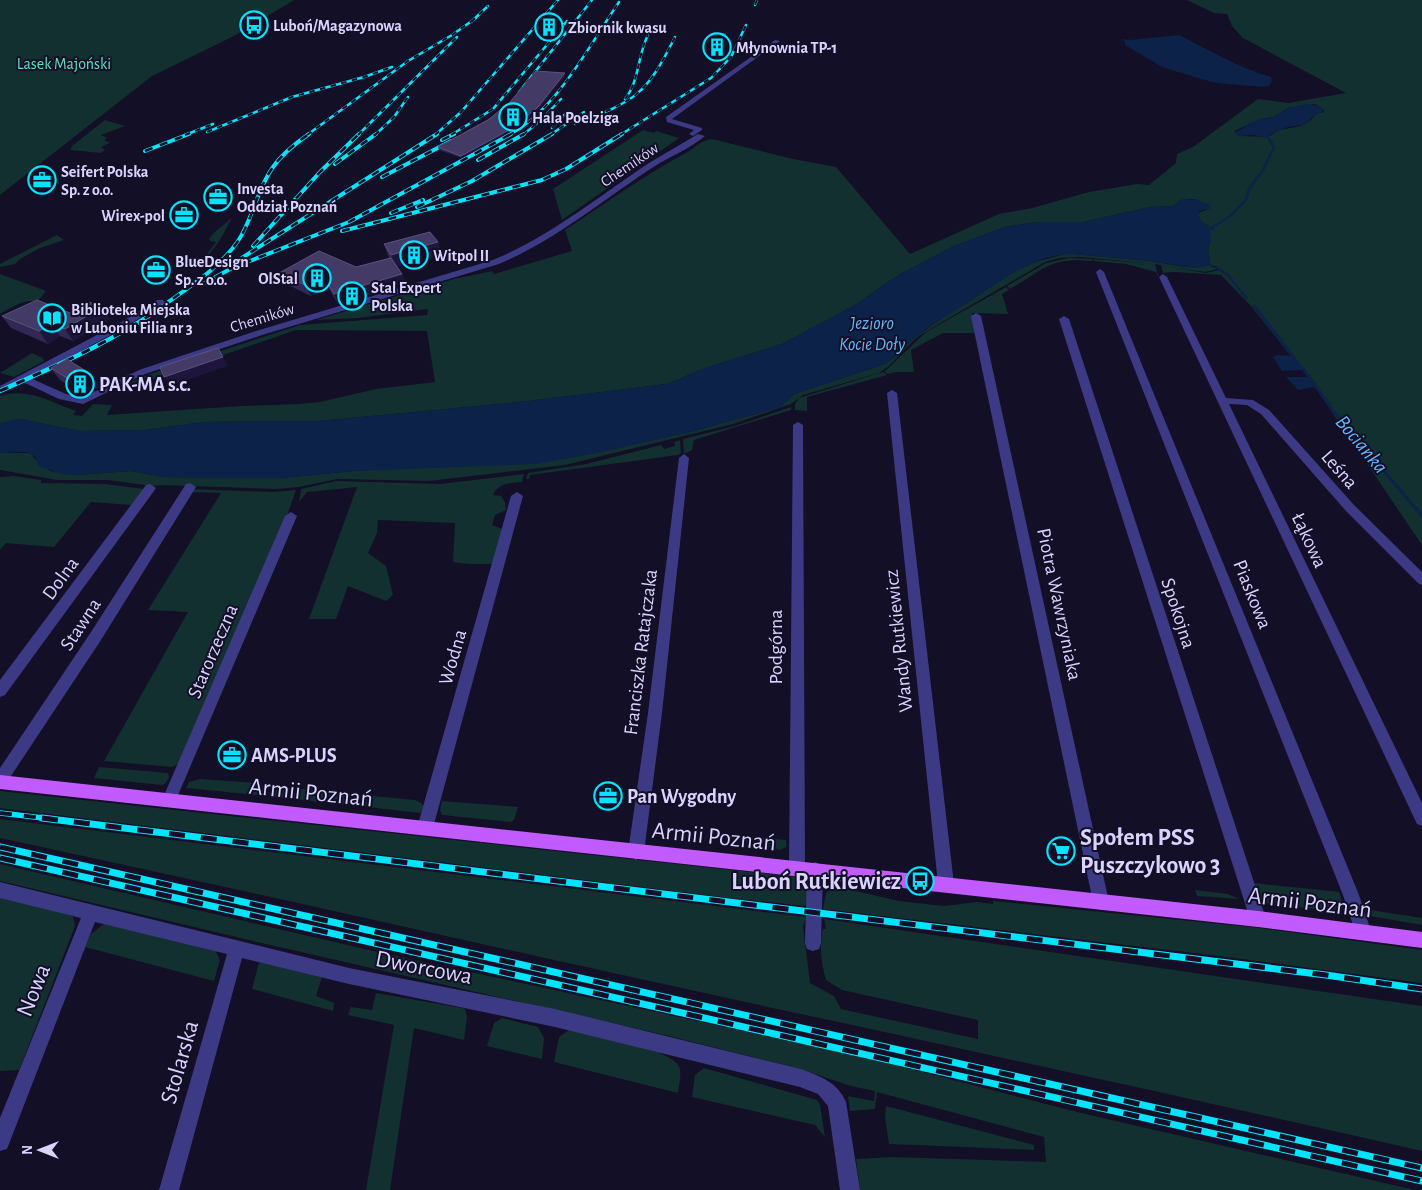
<svg xmlns="http://www.w3.org/2000/svg" width="1422" height="1190" viewBox="0 0 1422 1190" font-family="'Alegreya Sans',sans-serif">
<rect width="100%" height="100%" fill="#130f26"/>
<path fill="#12302f" fill-rule="evenodd" d="M0,0H294L236,35L152,76L0,195Z
M1187,0H1422V545L1294,356L1290,355L1251,306L1221,275L1174,272L1163,273L1161,265L1155,264L1159,279L1156,272L1126,264L1094,261V259L1154,264L1081,257L1059,258L1045,262L925,332L915,339L889,366L879,373L803,395L791,404L733,424L565,465L429,481L337,479L299,487L275,489L163,485L152,486L108,480H57L0,470V453H30L36,460L50,471L76,475L131,471L164,477L281,478L354,471L437,467L686,433L780,407L794,394L885,364L914,338L932,325L1011,273L1035,262L1065,254H1073L1150,261L1185,267L1208,265L1217,269L1205,272L1170,267L1206,273L1219,270L1227,275L1246,298L1228,274L1210,264L1208,248L1210,243V230L1214,229L1201,222L1197,213L1207,210L1198,200C1184,198 1184,199 1173,206L1150,207L1083,222H1037L1005,227L954,246L897,276L855,305L782,344L705,368L667,384L520,402L318,421L204,422L145,430L80,431L20,419L0,424V396C28,387 50,402 76,411L73,415L82,416L93,404L112,405L107,415L241,406L300,404L320,402L376,389L435,382L427,331L296,330L121,390L126,384L147,375L300,325L427,315L428,309L357,318L316,320L454,279L492,271L494,274L572,251L565,230C605,204 644,175 686,153C696,147 701,140 712,139L793,159L836,167L910,254L999,214L1032,208L1089,192L1137,184L1149,185L1176,163L1177,154L1193,147L1258,99L1288,103L1346,93L1243,38L1232,26L1227,14L1214,13ZM1315,104L1324,110V112L1316,114L1311,120L1301,126L1279,130L1268,137L1242,136L1234,131L1261,119L1274,117L1288,108Z
M105,120L125,126L101,135L107,138L104,140L110,143L101,147L105,150L101,153L70,150L72,146Z
M643,130L654,133L656,131L679,138L562,220L553,189Z
M232,217C222,238 212,256 192,269L188,267L201,262L216,242L210,241L209,239C217,228 224,226 232,217Z
M57,235L64,240L40,248L20,259L15,264L0,267V264Z
M1069,258L1092,259L1093,261C1049,257 1045,269 1010,289L1007,286L1046,263Z
M0,274L46,291L37,302C25,298 11,308 0,314Z
M1006,287L1009,290L1002,294L1008,314L972,313L975,333H943L911,350L914,372H896L888,374L884,372L926,332Z
M32,353L43,358L44,361L14,377L0,373Z
M883,372L887,375L807,397V411L795,410V404L799,398Z
M791,407V410L694,440L692,450L684,454L683,439L735,426Z
M680,440L681,453L678,455L530,475L529,479H526L528,473L586,464L661,445L664,449L675,446L674,442Z
M524,474L522,482C510,483 498,483 493,495L501,496L505,502L506,510L495,515L492,525L502,529L503,535L493,564H469L453,562L455,523L378,520L377,533L368,553L386,566L393,595L386,601L348,586L336,619H309L357,487L307,492L299,502L301,489L336,481L440,484Z
M14,476L41,480V483L105,484L144,489L131,505L91,502L54,547L6,543L0,550V477Z
M191,489L273,492L296,490L287,516L180,763L172,767L104,761L188,612L148,610L221,493L190,492Z
M99,767L168,773L169,777L166,783L162,785L94,778Z
M200,779L257,783L264,787L261,794L257,795L186,788L189,782Z
M278,787L353,793L349,805L273,797Z
M0,791L796,877C808,881 810,895 805,906L739,899L0,808Z
M363,795L415,800L421,803L424,807L420,813L359,806Z
M442,801L518,807L514,820L511,822L442,815L440,810Z
M0,819L806,917L803,927L810,983L834,996L841,1009L978,1039V1020L842,990L826,980C821,963 819,947 823,929H826L824,919L1422,1006V1151C1224,1106 1027,1063 829,1020C552,961 277,897 0,838Z
M716,833L786,840V847L780,850L716,835Z
M0,864L369,950L868,1058L1077,1112L1415,1190H860L856,1159L891,1157L1046,1162L1044,1137L877,1092L875,1109L850,1111L848,1096L874,1101L875,1091L851,1086L797,1068L669,1036L249,940L0,881Z
M1254,883L1339,892L1344,907L1338,912L1263,903L1259,899Z
M832,889L851,890L899,901L944,906L977,902L993,904V901L1259,928L1422,950V983L1211,955L823,909L826,893Z
M1195,890L1228,894L1239,899L1197,896Z
M0,897L69,914L73,917L75,926L19,1070L0,1071Z
M1364,909L1422,918V925L1370,916Z
M104,924L215,950L220,960L214,981L85,947L91,934Z
M259,962L322,977L316,996L334,1003L333,1011L252,989Z
M376,993L462,1008L465,1009L467,1017L464,1040L414,1028L390,1190H366L394,1025L348,1015L351,1007L372,1010Z
M502,1018L538,1027L544,1038L542,1059L487,1046L494,1023Z
M569,1030C591,1035 669,1048 679,1066C682,1073 679,1085 678,1093L554,1062L559,1037Z
M704,1068L817,1100L820,1105L825,1137L815,1125L692,1097L695,1075Z
M886,1106L1034,1145V1150L889,1144L885,1118Z"/>
<path fill="#0c2248" d="M1179,35C1210,50 1238,68 1271,77L1272,82L1269,86L1264,87L1217,83L1201,79L1162,67L1125,45V41L1121,39L1130,40Z
M1306,104L1319,106L1324,111L1315,115L1304,125L1288,127L1269,135V139L1254,135L1239,136L1234,133L1257,120L1274,117L1288,108Z
M1184,199L1198,200L1210,205V209L1199,211L1198,216L1204,224L1214,228L1210,231L1211,241L1208,248L1210,264L1216,267L1208,265L1204,267L1193,268L1150,261L1073,254C1034,254 1003,280 972,300C952,312 932,324 914,338C903,347 897,358 885,364L794,394L781,407L686,433L597,453L536,464L354,471L281,478H223L164,477L131,471L76,475L62,474L41,467L38,465L35,457L28,452L0,453V424L8,421L20,419L80,431L145,430L204,422L318,421L520,402L667,384L705,368L782,344L855,305L897,276L954,246L1005,227L1037,222H1083L1150,207L1173,206L1180,200Z
M1277,355L1294,356L1305,370L1282,371L1273,357Z
M1286,377H1309L1315,387L1298,390Z"/>
<g fill="none" stroke-linecap="round" stroke-linejoin="round">
<path stroke="#0c2248" stroke-width="2.5" d="M1213,227L1230,216L1246,200L1249,189L1263,170L1274,147L1269,139
M1216,267L1228,275L1246,298
M1254,306L1256,308"/>
<path stroke="#0c2248" stroke-width="3" d="M1255,307L1292,355
M1304,370L1335,413L1422,516"/>
<path fill="#3d3a85" fill-rule="evenodd" d="M775,40L780,41L672,119L702,128V130L693,136L689,134L694,130L667,122L666,117Z
M698,134L705,136C691,148 671,156 655,166C604,199 556,240 499,264L262,335L145,374L83,404L59,399L23,382L0,393V386L116,325L157,300H163L165,302L122,329L30,378L66,394L82,398L139,370L256,331L493,260C549,237 598,197 649,163C665,153 682,144 698,134Z
M1100,269L1104,272L1359,895L1371,931L1369,937L1363,939L1357,937L1343,895L1096,272Z
M1163,274L1167,277L1226,398L1253,400L1269,410L1354,505L1422,572V585L1418,583L1346,511L1261,414L1247,405L1229,404L1422,803V826L1417,824L1159,277Z
M976,313L981,316L1109,902L1107,908L1101,910L1095,908L1093,902L971,316Z
M1064,316L1069,319L1266,919L1264,925L1258,927L1252,925L1250,919L1059,319Z
M892,390L897,393L954,884L952,890L946,892L940,890L938,884L887,393Z
M798,422L803,425L805,868L803,873L797,876L791,873L789,868L793,425Z
M684,454L689,458L662,713L644,852L641,857L636,860L631,857L628,852L648,713L679,458Z
M190,483L196,487L101,640L5,785L0,787V768L91,632L186,484Z
M150,484L156,488L154,491L5,695L0,697V680L146,485Z
M517,492L523,496L433,828L430,833L425,835L420,833L417,828L511,496Z
M291,512L297,516L176,800L174,805L169,807L164,805L162,800L285,516Z
M815,862L821,865L823,870L821,943L819,949L813,951L807,949L805,943L807,870L809,865Z
M0,882L349,968L555,1009L801,1069C819,1076 838,1082 846,1102L860,1190H840L828,1106L818,1094L800,1087L555,1027L349,984L242,958L179,1190H159L227,954L95,922L7,1149L0,1151V1118L81,918L0,898Z"/>
<path fill="#c25bff" fill-rule="evenodd" d="M0,775L1258,911L1422,932V948L1258,927L0,789Z"/>
<g stroke="#00e5ff" stroke-width="2.5">
<path id="rail-far4" d="M755,5L757,0
M471,22L488,6
M519,92L592,0
M625,99C640,80 637,56 648,35
M575,124C636,100 645,97 675,37
M552,128L568,111
M207,132L292,97L364,77L392,67
M185,135L213,124
M307,135L408,61L452,35L476,18
M358,135L457,37
M375,135L394,117L408,97
M435,135L461,112L558,0
M451,135L493,109L567,21
M509,135C557,109 589,46 619,2
M523,135L542,119L561,99
M550,135L584,112
M620,135L711,78L731,57L746,25"/>
</g>
<g stroke="#00e5ff" stroke-width="4">
<path id="rail-far3" d="M442,140L454,134
M145,151L189,134
M478,160L524,134
M335,164L376,134
M382,177L451,141
M417,207L472,181L552,134
M391,213L423,200
M342,231L542,180L566,169L622,134
M253,246L320,172L359,134
M237,261L437,134
M201,285L232,268L349,222L511,134
M160,308C187,288 219,269 238,241C253,219 257,189 273,167C282,154 296,143 309,134"/>
</g>
<g stroke="#00e5ff" stroke-width="4.5">
<path id="rail-far2" d="M0,391C55,366 112,342 162,307"/>
</g>
<g stroke="#00e5ff" stroke-width="5.5">
<path id="rail-far1" d="M0,813L52,819"/>
</g>
<g stroke="#00e5ff" stroke-width="7">
<path id="rail" d="M42,818L1326,975L1422,989
M0,847L1422,1168
M0,858L1422,1181"/>
</g>
<use href="#rail-far4" stroke="#130f26" stroke-width="2" stroke-dasharray="5.5" stroke-linecap="butt"/>
<use href="#rail-far3" stroke="#130f26" stroke-width="2.5" stroke-dasharray="8" stroke-linecap="butt"/>
<use href="#rail-far2" stroke="#130f26" stroke-width="3" stroke-dasharray="9" stroke-linecap="butt"/>
<use href="#rail-far1" stroke="#130f26" stroke-width="4" stroke-dasharray="12" stroke-linecap="butt"/>
<use href="#rail" stroke="#130f26" stroke-width="5" stroke-dasharray="16" stroke-linecap="butt"/>
</g>
<path fill="#312854" d="M726,34V42L720,54L707,53V45Z
M565,76L539,109L512,131L462,158L439,150L438,147Z
M438,242L441,254L397,266L402,274L405,284L338,304L328,287L311,296L284,283L279,273L356,267L389,258L384,244Z
M70,313L110,319L73,341L60,336L48,344L11,328L2,316Z
M51,368L92,375L100,387L83,395L60,380Z"/>
<path fill="#1d163a" d="M726,34V42L720,54V46Z
M565,73V76L539,109L512,131L462,158L461,156Z
M438,242L441,254L395,267L391,255Z
M402,274L405,284L338,304L334,294Z
M324,276L328,287L311,296L307,286Z
M102,307L110,319L73,341L65,329Z
M52,324L60,336L48,344L39,331Z
M223,357L228,366L170,386L164,377Z
M92,375L100,387L83,395L75,383Z"/>
<path fill="#433a66" stroke="#5a527e" d="M713,33L726,34L720,46L707,45Z
M536,71L565,73L538,107L511,129L461,156L438,147L488,120L510,102Z
M430,232L438,242L391,255L384,244Z
M319,251L356,267L391,258L402,274L334,294L324,276L307,286L279,273Z
M37,300L70,313L89,302L102,307L65,329L52,324L39,331L2,316Z
M218,348L223,357L164,377L160,367Z
M67,359L92,375L75,383L51,368Z"/>
<defs>
<g id="bus-ring" transform="scale(1.4375)"><circle r="9.5" fill="#130f26" stroke="#00e5ff" stroke-width="1.5"/><path d="M-5-6H5V4H4V6H2V4H-2V6H-4V4H-5ZM-3.5-4V0h7V-4ZM-3.5 1.2v1.5H-2V1.2ZM2 1.2v1.5H3.5V1.2Z" fill="#00e5ff"/></g>
<g id="building-ring" transform="scale(1.4375)"><circle r="9.5" fill="#130f26" stroke="#00e5ff" stroke-width="1.5"/><path d="M-4-6H4V6H1V3H-1V6H-4ZM-2.5-4.3h1.7v1.8h-1.7ZM.8-4.3h1.7v1.8H.8ZM-2.5-1h1.7V.8h-1.7ZM.8-1h1.7V.8H.8Z" fill="#00e5ff"/></g>
<g id="office-ring" transform="scale(1.4375)"><circle r="9.5" fill="#130f26" stroke="#00e5ff" stroke-width="1.5"/><path d="M-6-3h4V-5.5h4V-3h4V5H-6ZM-1-4.5V-3h2v-1.5ZM-6 0V1H6V0Z" fill="#00e5ff"/></g>
<g id="library-ring" transform="scale(1.4375)"><circle r="9.5" fill="#130f26" stroke="#00e5ff" stroke-width="1.5"/><path d="M-6-4Q-3-5.5-.7-3.5V5Q-3 3-6 4ZM6-4Q3-5.5 .7-3.5V5Q3 3 6 4Z" fill="#00e5ff"/></g>
<g id="supermarket-ring" transform="scale(1.4375)"><circle r="9.5" fill="#130f26" stroke="#00e5ff" stroke-width="1.5"/><path d="M-6-5.5h2.5l.6 2H6L4.5 2H-2.5L-4.4-4H-6ZM-1.5 3.2a1.3 1.3 0 1 0 .1 0ZM3 3.2a1.3 1.3 0 1 0 .1 0Z" fill="#00e5ff"/></g>
</defs>
<g fill-rule="evenodd">
<use href="#bus-ring" x="254" y="25"/>
<use href="#building-ring" x="549" y="27"/>
<use href="#building-ring" x="717" y="47"/>
<use href="#building-ring" x="513" y="117"/>
<use href="#office-ring" x="42" y="180"/>
<use href="#office-ring" x="218" y="197"/>
<use href="#office-ring" x="184" y="215"/>
<use href="#building-ring" x="414" y="255"/>
<use href="#office-ring" x="156" y="270"/>
<use href="#building-ring" x="317" y="278"/>
<use href="#building-ring" x="352" y="296"/>
<use href="#library-ring" x="52" y="318"/>
<use href="#building-ring" x="80" y="384"/>
<use href="#office-ring" x="232" y="755"/>
<use href="#office-ring" x="608" y="796"/>
<use href="#supermarket-ring" x="1061" y="851"/>
<use href="#bus-ring" x="920" y="881"/>
</g>
<g text-anchor="middle" stroke-width="4" stroke-linejoin="round" paint-order="stroke">
<g font-size="16" font-weight="bold" fill="#d9d4ff" stroke="#130f26" text-anchor="start">
<text x="273" y="31">Luboń/Magazynowa</text>
<text x="568" y="33">Zbiornik kwasu</text>
<text x="736" y="53">Młynownia TP-1</text>
<text x="532" y="123">Hala Poelziga</text>
<text x="61" y="177">Seifert Polska<tspan x="61" dy="18">Sp. z o.o.</tspan></text>
<text x="237" y="194">Investa<tspan x="237" dy="18">Oddział Poznań</tspan></text>
<text x="165" y="221" text-anchor="end">Wirex-pol</text>
<text x="433" y="261">Witpol II</text>
<text x="175" y="267">BlueDesign<tspan x="175" dy="18">Sp. z o.o.</tspan></text>
<text x="298" y="284" text-anchor="end">OlStal</text>
<text x="371" y="293">Stal Expert<tspan x="371" dy="18">Polska</tspan></text>
<text x="71" y="315">Biblioteka Miejska<tspan x="71" dy="18">w Luboniu Filia nr 3</tspan></text>
</g>
<g font-size="16" fill="#5fe0c0" stroke="#130f26">
<text x="64" y="69">Lasek Majoński</text>
</g>
<g font-size="16" fill="#d9d4ff" stroke="#130f26">
<text transform="translate(629 164) rotate(-34)" y="6">Chemików</text>
<text transform="translate(262 317) rotate(-17)" y="6">Chemików</text>
</g>
<g font-size="18" font-style="italic" fill="#62b6ff" stroke="#130f26">
<text x="872" y="329">Jezioro<tspan x="872" dy="21">Kocie Doły</tspan></text>
</g>
<g font-size="20" font-weight="bold" fill="#d9d4ff" stroke="#130f26" text-anchor="start">
<text x="99" y="391">PAK-MA s.c.</text>
<text x="251" y="762">AMS-PLUS</text>
<text x="627" y="803">Pan Wygodny</text>
</g>
<g font-size="20" fill="#d9d4ff" stroke="#130f26">
<text transform="translate(1340 469) rotate(49)" y="7">Leśna</text>
<text transform="translate(1310 540) rotate(65)" y="7">Łąkowa</text>
<text transform="translate(60 578) rotate(-54)" y="7">Dolna</text>
<text transform="translate(1253 594) rotate(68)" y="7">Piaskowa</text>
<text transform="translate(1060 604) rotate(78)" y="7">Piotra Wawrzyniaka</text>
<text transform="translate(1179 613) rotate(72)" y="7">Spokojna</text>
<text transform="translate(80 624) rotate(-57)" y="7">Stawna</text>
<text transform="translate(898 641) rotate(-96)" y="7">Wandy Rutkiewicz</text>
<text transform="translate(775 647) rotate(-90)" y="7">Podgórna</text>
<text transform="translate(212 651) rotate(-67)" y="7">Starorzeczna</text>
<text transform="translate(640 652) rotate(-83)" y="7">Franciszka Ratajczaka</text>
<text transform="translate(452 657) rotate(-74)" y="7">Wodna</text>
</g>
<g font-size="21" font-style="italic" fill="#62b6ff" stroke="#130f26">
<text transform="translate(1362 444) rotate(50)" y="7">Bocianka</text>
</g>
<g font-size="24" fill="#d9d4ff" stroke="#130f26">
<text transform="translate(311 792) rotate(6)" y="8">Armii Poznań</text>
<text transform="translate(714 836) rotate(6)" y="8">Armii Poznań</text>
<text transform="translate(1310 902) rotate(7)" y="8">Armii Poznań</text>
<text transform="translate(424 967) rotate(11)" y="8">Dworcowa</text>
<text transform="translate(33 990) rotate(-68)" y="8">Nowa</text>
<text transform="translate(179 1062) rotate(-74)" y="8">Stolarska</text>
</g>
<g font-size="24" font-weight="bold" fill="#d9d4ff" stroke="#130f26" text-anchor="start">
<text x="1080" y="845">Społem PSS<tspan x="1080" dy="28">Puszczykowo 3</tspan></text>
<text x="901" y="889" text-anchor="end">Luboń Rutkiewicz</text>
</g>
</g>
<g transform="translate(40 1150) rotate(270)" stroke="#130f26" stroke-width="4" paint-order="stroke">
<path d="M0-4L9 19L0 12L-9 19Z" fill="#d9d4ff"/>
<text y="-8" font-size="14" font-weight="bold" text-anchor="middle" fill="#d9d4ff">N</text>
</g>
</svg>
